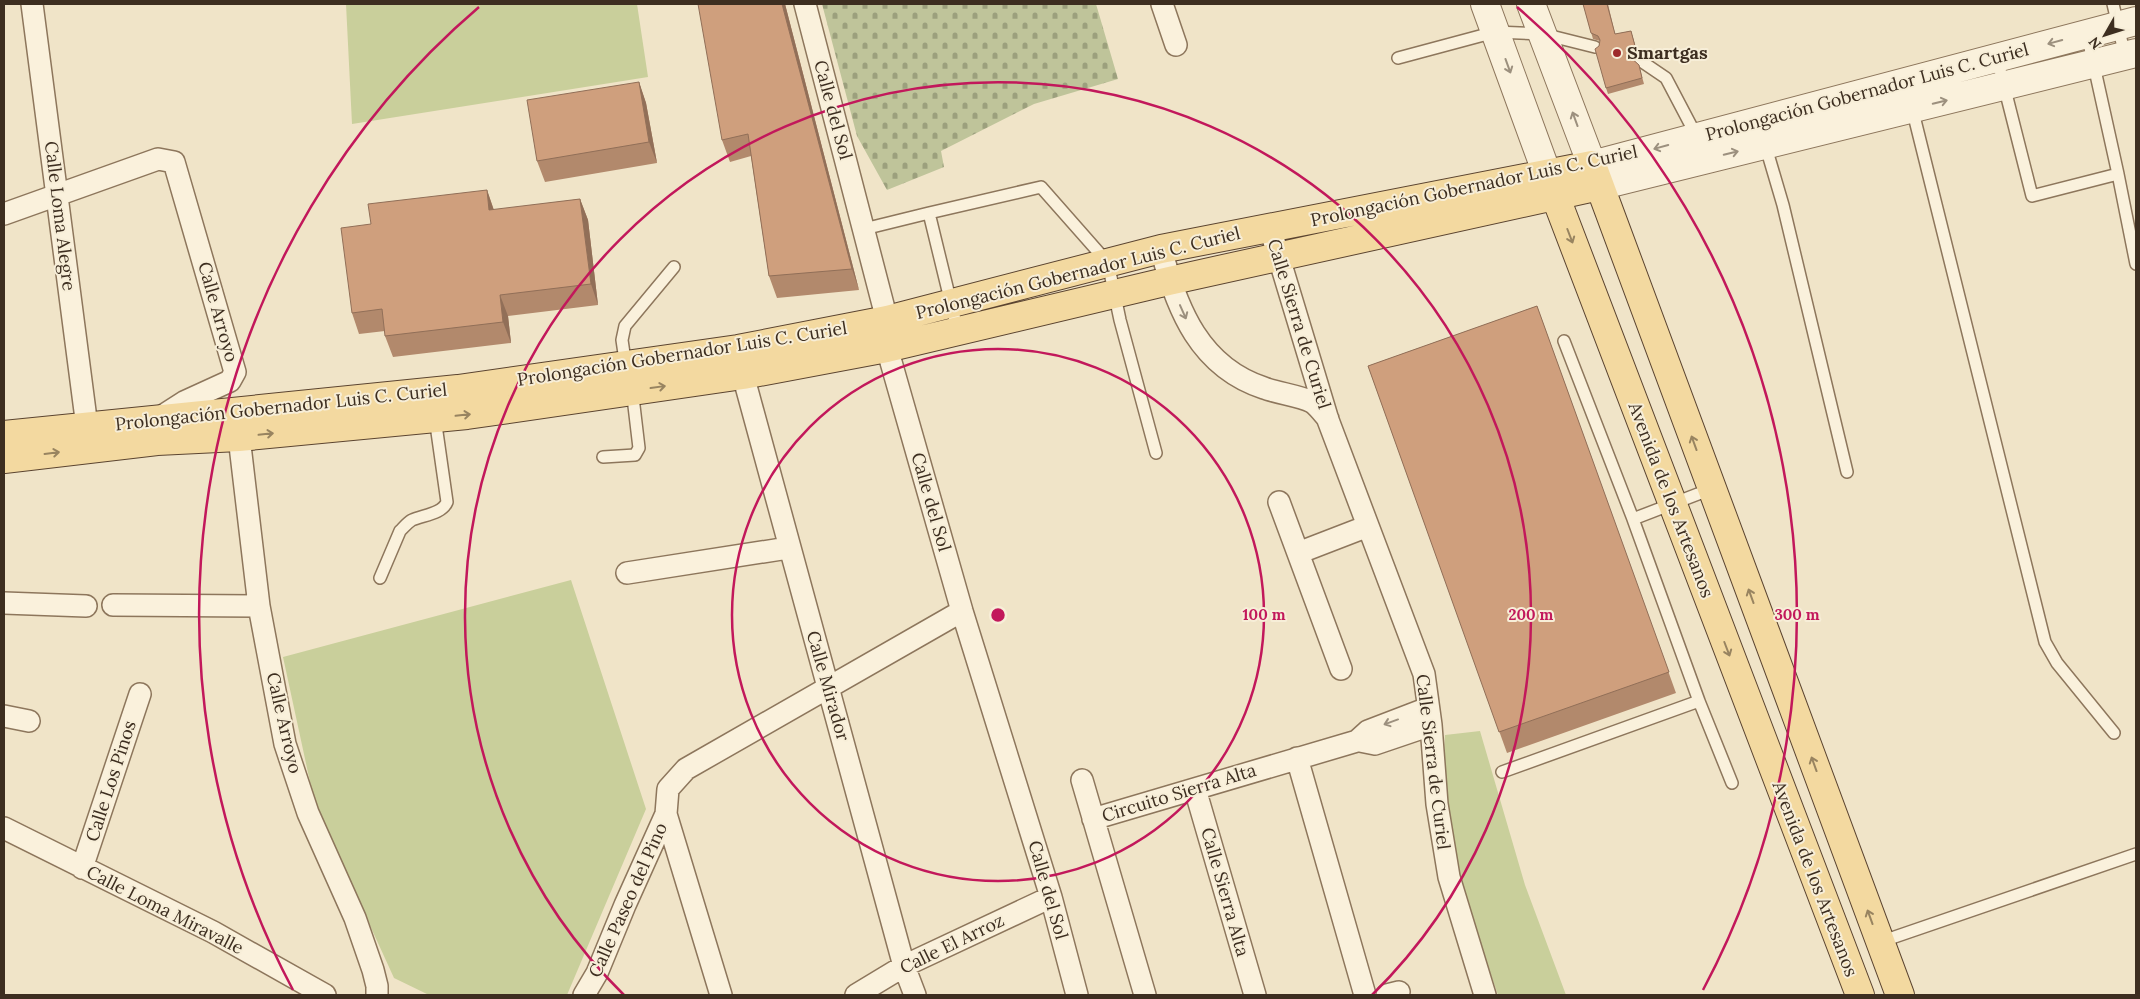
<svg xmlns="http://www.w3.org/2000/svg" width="2140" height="999" viewBox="0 0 2140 999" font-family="Lora,serif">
<defs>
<pattern id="cemetery-stones" width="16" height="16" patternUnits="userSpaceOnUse" patternTransform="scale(1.25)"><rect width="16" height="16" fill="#bfc49a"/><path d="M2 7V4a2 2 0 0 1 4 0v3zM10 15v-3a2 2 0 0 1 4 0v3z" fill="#9ca07d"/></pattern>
</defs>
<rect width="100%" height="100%" fill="#f0e4c8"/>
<path fill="#c9cf9b" d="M346,4H637L648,77L352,124Z
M571,580L646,809L567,995H429L394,978L315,805L283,657Z
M1480,731L1525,885L1566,995H1498L1459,883L1442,789L1445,735Z"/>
<path fill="url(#cemetery-stones)" d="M822,4H1096L1118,79L1034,104L941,151L944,167L887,190L857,136Z"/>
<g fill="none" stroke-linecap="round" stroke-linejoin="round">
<g stroke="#8d765c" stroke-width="14">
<path id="service" d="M2113,4L2125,56
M1398,58L1495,32L1543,34L1595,47
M1997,58L2032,196L2118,174L2087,34
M1638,59L1666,78L1697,137
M1912,108L2045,642L2057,663L2114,733
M1765,144L1783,205L1847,472
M2118,174L2136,264
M864,229L929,213
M958,332L929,213L1041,187L1108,263L1120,320L1156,453
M1564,341L1633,519
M626,367L622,340L625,326L674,267
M603,457L635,455L639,448L632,389
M380,578L400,531C404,527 407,523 412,520C423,515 442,514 447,502L435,418
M1699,701L1732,783
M1502,772L1699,701L1633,519L1711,489
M1880,942L2136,854"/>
</g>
<g stroke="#8d765c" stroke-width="24">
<path id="minor" d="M32,4L89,442
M805,4L887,320V348L962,611L1051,897L1077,995
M1162,4L1176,45
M4,214L158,159L174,162L235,372L230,381L184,402L159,418
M1270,228L1328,420L1424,674L1431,725L1437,804L1449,877L1485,995
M1161,249C1177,310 1200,367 1264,388C1277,393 1300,396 1312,402C1318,406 1323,413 1328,419
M743,375L904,966L915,995
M239,437L259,606L285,744L308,813L355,918L373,970L377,986V995
M1279,502L1341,669
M1298,553L1368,526
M627,573L788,548
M4,603L86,606
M113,605L259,606
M4,716L29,721
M1360,741L1375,744L1431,725
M1297,758L1365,995
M1082,780L1145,995
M1195,789L1255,995
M666,814L721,995
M1093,819L1357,741L1368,731L1428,708
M4,828L213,932L325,995
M82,868L140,694
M584,995L597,973L625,905L666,814L668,789L686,769L962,611
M856,995L904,966L1051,897
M1387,995L1399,992"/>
</g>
<g stroke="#8d765c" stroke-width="30">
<path id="tertiary" d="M1485,4L1547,174
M1531,4L1592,165L2136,21
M1599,186L2136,53"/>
</g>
<g stroke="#5b4430" stroke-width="30">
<path id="primary" d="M1548,177L1860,995
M4,435L458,389L738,349L887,320L1161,249L1592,165L1900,995
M4,459L157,441L239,437L467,415L743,375L887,348L1169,281L1599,186"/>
</g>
<use href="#service" stroke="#faf1dc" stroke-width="11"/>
<use href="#minor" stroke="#faf1dc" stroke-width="21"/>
<use href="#tertiary" stroke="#faf1dc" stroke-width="28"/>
<use href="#primary" stroke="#f3d9a0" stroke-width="28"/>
</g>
<path fill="#b2896c" d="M785,4L859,290L777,298L769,276L751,156L730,162L722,140Z
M1583,4H1608L1615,34L1631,31L1637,52L1632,55L1631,58L1639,65L1644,84L1608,94L1606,88L1599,46L1600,41L1593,39Z
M639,82L646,103L657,163L545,182L537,161Z
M487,190L494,210L580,199L588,220L598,305L508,316L511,343L393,357L385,336V331L359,334L352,313L371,224Z
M1537,306L1676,693L1507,753L1368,366Z"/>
<path fill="#916f58" d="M782,4H785L859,290L852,269Z
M1631,31L1637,52L1632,55L1631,62L1629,56Z
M639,82L646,103L657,163L649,142Z
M487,190L494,211L489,210Z
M580,199L588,220L598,305L591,284Z
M500,295L508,316L511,343L503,322Z"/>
<path fill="#cf9f7d" stroke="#916f58" d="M698,4H782L852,269L769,276L748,134L722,140Z
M1583,4H1607L1615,34L1631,31L1635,46L1630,50L1629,56L1639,65L1642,78L1606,88L1595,49L1599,46L1600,40L1598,36L1591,33Z
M639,82L649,142L537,161L527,100Z
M487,190L489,210L580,199L591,284L500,295L503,322L385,336L382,309L352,313L341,228L371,224L368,204Z
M1537,306L1669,672L1499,732L1368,366Z"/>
<defs><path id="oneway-shaft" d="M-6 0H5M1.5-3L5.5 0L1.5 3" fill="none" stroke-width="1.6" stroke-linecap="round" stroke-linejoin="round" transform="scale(1.25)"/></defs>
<g stroke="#9c907e">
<use href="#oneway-shaft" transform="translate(2055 42) rotate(165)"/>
<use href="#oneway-shaft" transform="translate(1508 66) rotate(70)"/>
<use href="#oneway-shaft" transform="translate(1940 102) rotate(-14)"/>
<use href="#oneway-shaft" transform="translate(1575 119) rotate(-110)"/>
<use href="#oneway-shaft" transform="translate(1661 147) rotate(165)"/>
<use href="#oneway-shaft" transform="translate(1731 153) rotate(-14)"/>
<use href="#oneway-shaft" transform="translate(1183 312) rotate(66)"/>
<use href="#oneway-shaft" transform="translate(1391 722) rotate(160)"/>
</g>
<g stroke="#988460">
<use href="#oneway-shaft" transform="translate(1570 236) rotate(69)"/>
<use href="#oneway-shaft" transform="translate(658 387) rotate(-8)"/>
<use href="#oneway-shaft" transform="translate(463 415) rotate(-6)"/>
<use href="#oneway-shaft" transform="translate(266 434) rotate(-6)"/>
<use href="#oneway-shaft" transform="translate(1694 443) rotate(-110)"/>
<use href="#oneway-shaft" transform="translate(52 453) rotate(-7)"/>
<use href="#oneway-shaft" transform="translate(1751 596) rotate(-110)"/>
<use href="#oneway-shaft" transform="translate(1727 649) rotate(69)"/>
<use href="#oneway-shaft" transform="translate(1814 764) rotate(-110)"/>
<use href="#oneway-shaft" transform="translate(1870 917) rotate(-110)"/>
</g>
<g fill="none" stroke="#c2185b" stroke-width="2.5">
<circle cx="998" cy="615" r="266"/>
<path d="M624 995A533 533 0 1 1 1372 995"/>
<path d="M293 990A799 799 0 0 1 479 7M1517 7A799 799 0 0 1 1703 990"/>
</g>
<circle fill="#9e2a2b" stroke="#f7eed8" stroke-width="2" cx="1617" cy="53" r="5"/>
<g text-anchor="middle" stroke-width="4" stroke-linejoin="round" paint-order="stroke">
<g font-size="18" font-weight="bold" fill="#3d2e20" stroke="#f7eed8" text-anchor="start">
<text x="1627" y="59">Smartgas</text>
</g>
<g font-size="18" fill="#3d2e20" stroke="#f7eed8">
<text transform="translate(1867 92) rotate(-15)" y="6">Prolongación Gobernador Luis C. Curiel</text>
<text transform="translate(833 110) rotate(75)" y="6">Calle del Sol</text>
<text transform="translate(1474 186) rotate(-12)" y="6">Prolongación Gobernador Luis C. Curiel</text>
<text transform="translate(60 216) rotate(83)" y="6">Calle Loma Alegre</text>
<text transform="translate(1078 273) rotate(-14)" y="6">Prolongación Gobernador Luis C. Curiel</text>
<text transform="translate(218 312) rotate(74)" y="6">Calle Arroyo</text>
<text transform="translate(1299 324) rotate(73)" y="6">Calle Sierra de Curiel</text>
<text transform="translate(682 354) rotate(-9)" y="6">Prolongación Gobernador Luis C. Curiel</text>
<text transform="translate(281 407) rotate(-6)" y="6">Prolongación Gobernador Luis C. Curiel</text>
<text transform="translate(1671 500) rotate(69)" y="6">Avenida de los Artesanos</text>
<text transform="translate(931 502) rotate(74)" y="6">Calle del Sol</text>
<text transform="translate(828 686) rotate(74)" y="6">Calle Mirador</text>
<text transform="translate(284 723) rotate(77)" y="6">Calle Arroyo</text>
<text transform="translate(1433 762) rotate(83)" y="6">Calle Sierra de Curiel</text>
<text transform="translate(111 781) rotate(-72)" y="6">Calle Los Pinos</text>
<text transform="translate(1179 793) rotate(-17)" y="6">Circuito Sierra Alta</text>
<text transform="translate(1815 879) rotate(69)" y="6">Avenida de los Artesanos</text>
<text transform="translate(1048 890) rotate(74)" y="6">Calle del Sol</text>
<text transform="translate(1225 892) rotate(74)" y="6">Calle Sierra Alta</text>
<text transform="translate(628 900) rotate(-66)" y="6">Calle Paseo del Pino</text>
<text transform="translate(165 910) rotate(27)" y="6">Calle Loma Miravalle</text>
<text transform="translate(952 944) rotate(-26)" y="6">Calle El Arroz</text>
</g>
</g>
<circle cx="998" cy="615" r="8" fill="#c2185b" stroke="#f7eed8" stroke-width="2.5"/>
<g font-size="15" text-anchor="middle" font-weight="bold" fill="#c2185b" stroke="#f7eed8" stroke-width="4" stroke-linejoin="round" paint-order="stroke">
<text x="1264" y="620">100 m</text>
<text x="1531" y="620">200 m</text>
<text x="1797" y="620">300 m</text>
</g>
<rect width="2140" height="999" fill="none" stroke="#3d2e20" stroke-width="10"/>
<g transform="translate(2105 35) rotate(231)" stroke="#f7eed8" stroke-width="4" paint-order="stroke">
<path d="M0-4L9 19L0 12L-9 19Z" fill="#3d2e20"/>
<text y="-8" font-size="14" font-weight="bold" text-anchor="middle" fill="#3d2e20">N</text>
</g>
</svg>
